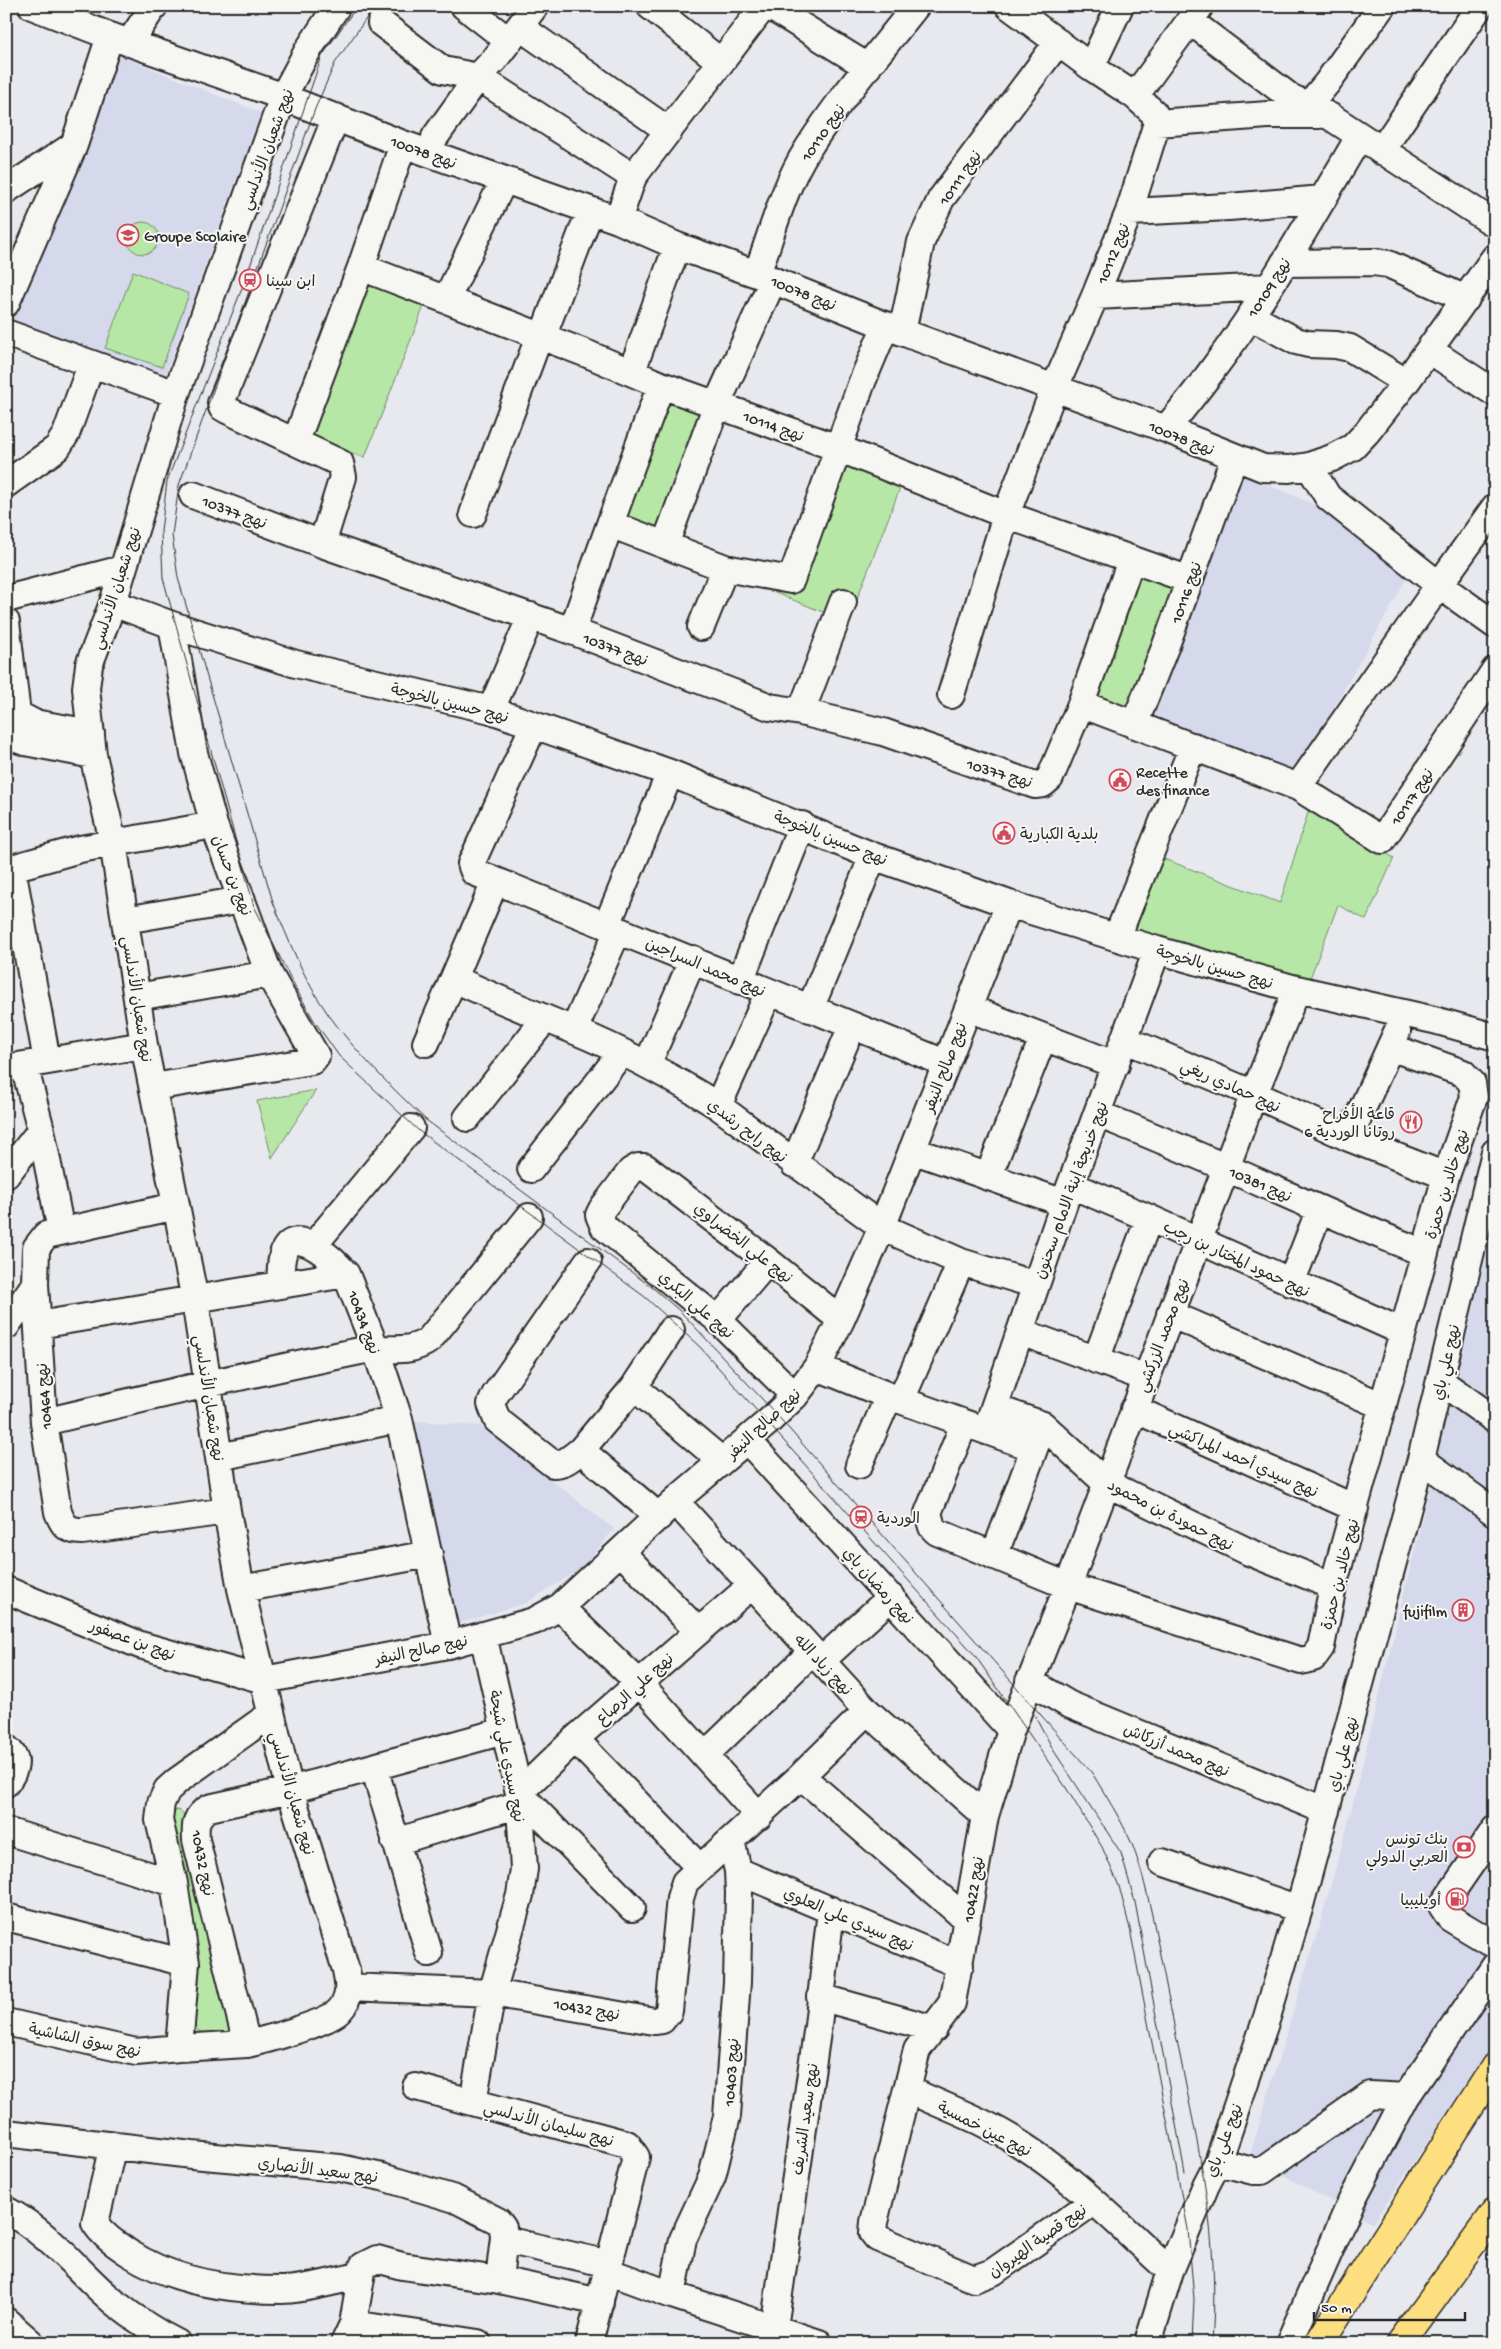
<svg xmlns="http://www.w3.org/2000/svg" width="1501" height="2349" viewBox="0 0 1501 2349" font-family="'Gochi Hand','Playpen Sans Arabic',sans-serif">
<rect width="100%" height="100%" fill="#e7e9ef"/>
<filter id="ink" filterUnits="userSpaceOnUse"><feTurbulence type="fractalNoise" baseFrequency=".02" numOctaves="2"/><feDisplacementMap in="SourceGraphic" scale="10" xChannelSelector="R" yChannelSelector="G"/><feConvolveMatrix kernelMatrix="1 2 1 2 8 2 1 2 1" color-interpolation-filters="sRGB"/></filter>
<g filter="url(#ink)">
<path fill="#d5d9eb" d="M108,51L261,113L164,379L8,326Z
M1238,472L1325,509L1411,571L1298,771L1147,714Z
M1495,1220V2042L1373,2223L1249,2158L1320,1923L1346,1831Z
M415,1421L482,1426L614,1529L582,1568L526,1603L457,1624Z"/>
<path fill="#b7e7a6" stroke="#718968" d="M127 238a16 16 0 1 1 32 0a16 16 0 1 1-32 0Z
M133,271L189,294L162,367L105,348Z
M365,283L424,306L365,457L304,443Z
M657,375L731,404L670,559L596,530Z
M832,440L907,470L848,622L773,592Z
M1125,552L1182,573L1123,733L1067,712Z
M1310,806L1394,858L1366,920L1338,905L1307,986L1112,929L1143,851L1280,903Z
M316,1090L272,1158L257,1101Z
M179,1810L184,1814L241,2039L219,2041L195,2029L199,1964L169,1818L171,1811Z"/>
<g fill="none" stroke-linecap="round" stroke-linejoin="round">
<g stroke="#2b2b2b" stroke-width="30">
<path id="minor" d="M32,6L110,36L270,92L403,144L618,220L677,246L757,274L902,332L1166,429L1263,468L1289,469L1309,466L1332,458L1353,447L1367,432L1406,382L1495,257
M337,6L308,50L283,97L176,394L113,603L89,665L86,688L93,755L113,842L144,1045L195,1300L227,1511L241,1589L290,1790L346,1970C349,1984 351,1999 339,2011C327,2023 266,2040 247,2044L196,1840C195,1825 195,1816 209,1808L290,1790L504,1731
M464,6L509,41
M535,6L495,59L478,77L633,177
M650,6L721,62
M769,6L868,67
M1190,21L1290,97L1331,117L1495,224
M381,23L443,70L478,77L435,137
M520,27L669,131
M129,43L154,6
M1091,67L1120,6
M1135,96L1199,8
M1308,106L1327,83L1382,6
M1157,123L1268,115H1320
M1381,151L1480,6
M6,190L74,145
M1129,212L1229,207L1323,199
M618,220L633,177L764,6
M1284,263L1373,262L1388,264L1466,299
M361,267L590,355L661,385L838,448L1006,515L1190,580
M757,274C772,233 784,186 807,150C839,99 879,53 916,6
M1095,296L1269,287
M446,300L504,180
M6,303L74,145L110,36
M1250,316L1296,341L1308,344L1336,345L1350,348L1406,382
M902,332L921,242L941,199L1058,42
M6,333L176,394
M542,338L590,211
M1429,350L1495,393
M632,371L677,246
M1166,429C1182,409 1198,390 1213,369C1268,296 1313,215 1359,137
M296,441L361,267L403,144
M1309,466L1328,497L1439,585L1298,787L1382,840L1495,670
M6,484L57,448L66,434L91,365
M193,495L322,544L572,631L770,707L801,712L883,732L1035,785L1043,784L1050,778L1081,704L1131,560
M1495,507L1439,585L1495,625
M473,514L539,337
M610,524L661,385
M322,544L343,477L340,463L227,410L222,407L221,403L336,117
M665,545L717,404L773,280
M6,599L122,569
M113,603L172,625L296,664L491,710L670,773L873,856L1009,904L1157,950L1292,988L1434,1020L1495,1037
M6,622L17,714L34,723L91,733
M172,625L194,753L214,825
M701,627L725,568
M572,631L610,524L725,568L791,580L862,382L886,325
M951,695L1006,515L1054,389L1095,296L1129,212L1157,123L1154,113L1135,96L1091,67L1009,6
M1081,704L1298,787
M491,710L531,616
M801,712L843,602
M534,725L471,864L474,872L945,1063
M1134,725L1166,645L1234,458
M6,735L25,742L93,755
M12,868L47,1061
M6,871L12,868L80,849L214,825L269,974L316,1056L312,1061L153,1087
M125,920L242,900
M607,925L670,773
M1117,937L1193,746
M455,979C494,998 533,1013 573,1030C624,1051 672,1077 718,1106L882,1227L961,1262L1036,1285
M740,981L802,825
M137,997L269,974
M968,1008L1116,1065
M810,1009L873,856
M574,1030L618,930
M1126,1040L1254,1094L1349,1138L1446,1176
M426,1043L495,882
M647,1065L693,959
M6,1068L144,1045
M718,1106L769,992
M1097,1114C1208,1156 1314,1210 1425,1253
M467,1118L545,1019
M41,1130L61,1231
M1349,1138L1397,1032
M912,1150L1064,1203
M794,1164L852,1026
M531,1169L622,1052
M6,1175L41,1130L24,1065
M988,1177L1043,1038
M1071,1185L1149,1218L1403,1332
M176,1206L46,1235L36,1248L35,1284L44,1422L58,1512C63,1525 67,1531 82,1531L227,1511
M313,1246L411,1128
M1291,1283L1320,1209
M280,1284C281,1274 280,1258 285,1249C299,1225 336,1263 346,1274
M1170,1314L1383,1406
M718,1320L768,1261
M38,1325L346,1274L375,1347L399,1419L448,1645
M6,1326L35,1284
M1021,1332L1146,1378
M1096,1360L1149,1218
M817,1367L889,1396L1034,1448
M1440,1381L1495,1420
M634,1387L722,1461
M795,1396L718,1320L604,1227L599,1215L602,1209L631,1171L638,1167H645L768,1261L841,1320
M901,1400L961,1262
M995,1408L1043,1425L1106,1483L1249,1552L1333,1586
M1134,1409L1355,1508
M44,1422C149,1397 254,1373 360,1351C386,1345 406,1356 429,1340L529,1217
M964,1424L928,1513L932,1527L937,1532L1068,1586L1301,1661L1313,1658L1321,1647L1333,1586L1446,1176L1474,1097L1472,1083L1463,1073L1390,1047
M986,1431L1064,1203L1157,950
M747,1440L1011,1730
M581,1450C571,1458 565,1464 553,1464L497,1420L491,1404L495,1395L588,1261
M219,1457L399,1419
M1421,1459L1495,1513
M859,1465L889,1396
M675,1501L867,1711L985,1816
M659,1517L581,1450L634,1387L671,1330
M621,1552L697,1630
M994,1556L1040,1433
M241,1589L429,1554
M6,1590L140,1645L264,1680L448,1645L534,1621L560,1607L675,1501L768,1422L795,1396L817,1367L841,1320L882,1227L1009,904
M560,1607L640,1684L759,1816
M821,1661L891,1597
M1029,1681L1068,1704L1326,1811
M575,1739L699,1867
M6,1748C20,1759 15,1771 6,1783
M705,1755L812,1652
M374,1767L429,1953
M801,1776L967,1920
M1495,1829L1442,1906L1450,1918L1495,1945
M6,1831L174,1883
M395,1842L520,1804
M1162,1862L1299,1909
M738,1871L960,1965
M632,1908L519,1793L575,1739L752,1585
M6,1917L186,1963
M349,1987L492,1993L654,2021L662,2020L669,2011L680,1898L685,1882L801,1776L867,1711
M820,1997L934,2029
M6,2022L136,2052L179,2048L186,1963L174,1883L159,1820L161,1803L167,1790L177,1781L271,1714
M179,2048L247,2044
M416,2087L627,2144L636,2157L589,2343
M907,2089L917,2050L952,2003L985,1816L1011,1730L1068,1586L1254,1094L1297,989
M473,2102L492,1993L520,1895L524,1869L519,1793L483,1635
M6,2133L192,2155L340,2168L382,2177L455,2199L498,2221L503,2228L504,2237L514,2242L609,2264
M113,2145L95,2223C103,2236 116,2244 129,2253C174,2282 228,2290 282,2290C304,2290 337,2280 360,2276
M1218,2162L1253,2171H1262L1370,2095L1406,2097
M1093,2202L993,2272L974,2279L877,2238L873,2233L874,2222L907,2089C944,2107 986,2121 1020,2144C1075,2179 1122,2228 1170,2271
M6,2210C52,2235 77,2271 115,2303C134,2318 155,2332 177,2343
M504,2237L499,2280L600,2302
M607,2271L672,2295L819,2343
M672,2295L683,2239L712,2177L727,2116L737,1982L739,1893L738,1871L731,1840
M6,2321L31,2343
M353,2324L478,2343
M774,2328L818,2025L831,1910
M344,2343L353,2324L363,2266L377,2259L402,2266L499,2280
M1148,2343L1170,2271L1206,2185L1218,2162L1267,2017L1299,1909L1421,1459L1495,1152
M1289,2343L1352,2200L1406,2097L1495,1966"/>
</g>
<g stroke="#2b2b2b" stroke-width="31">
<path id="highway" d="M1319,2343L1495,2067
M1400,2343L1495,2213"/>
</g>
<use href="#minor" stroke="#f6f6f2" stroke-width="26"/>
<use href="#highway" stroke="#fedf80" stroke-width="28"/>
<path stroke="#2b2b2b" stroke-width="1" d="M357,6L322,56L246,278L167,481L161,531L163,578L254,906L295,987L315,1022L339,1056L419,1131L645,1297L700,1347L974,1654L1065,1786L1102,1847L1119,1886L1130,1929L1188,2229L1194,2299L1192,2343
M375,6L335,63L315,109L179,485L172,535L178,578L273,902C288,939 304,980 328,1014C356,1053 392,1088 426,1120L653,1288L681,1312L776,1414L1092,1773C1106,1796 1121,1819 1132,1844C1142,1870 1148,1897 1154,1924C1165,1980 1176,2035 1187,2091C1205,2178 1219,2253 1212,2343
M1033,1712L1054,1751L1121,1853L1135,1902L1185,2173"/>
</g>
</g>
<defs>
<g id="school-ring" transform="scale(1.125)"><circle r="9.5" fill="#f6f6f2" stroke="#d1495b" stroke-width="1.5"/><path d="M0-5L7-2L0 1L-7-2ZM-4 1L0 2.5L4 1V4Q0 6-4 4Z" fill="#d1495b"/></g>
<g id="station-ring" transform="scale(1.125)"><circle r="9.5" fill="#f6f6f2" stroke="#d1495b" stroke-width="1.5"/><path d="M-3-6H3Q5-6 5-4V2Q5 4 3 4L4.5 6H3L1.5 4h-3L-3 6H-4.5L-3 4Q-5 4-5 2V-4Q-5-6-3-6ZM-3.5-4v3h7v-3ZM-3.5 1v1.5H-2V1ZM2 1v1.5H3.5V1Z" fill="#d1495b"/></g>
<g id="civic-ring" transform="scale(1.125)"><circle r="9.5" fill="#f6f6f2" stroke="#d1495b" stroke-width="1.5"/><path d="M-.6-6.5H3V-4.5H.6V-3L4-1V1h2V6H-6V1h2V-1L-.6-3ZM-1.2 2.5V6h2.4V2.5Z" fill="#d1495b"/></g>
<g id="restaurant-ring" transform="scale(1.125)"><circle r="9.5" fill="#f6f6f2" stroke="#d1495b" stroke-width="1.5"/><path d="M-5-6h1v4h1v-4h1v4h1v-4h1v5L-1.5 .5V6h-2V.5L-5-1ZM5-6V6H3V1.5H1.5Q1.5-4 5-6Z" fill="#d1495b"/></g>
<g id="building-ring" transform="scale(1.125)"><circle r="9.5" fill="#f6f6f2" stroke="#d1495b" stroke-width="1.5"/><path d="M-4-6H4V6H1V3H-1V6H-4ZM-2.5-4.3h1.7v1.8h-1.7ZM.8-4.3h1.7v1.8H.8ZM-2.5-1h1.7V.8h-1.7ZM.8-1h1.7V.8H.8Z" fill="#d1495b"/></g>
<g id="bank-ring" transform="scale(1.125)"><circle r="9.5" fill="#f6f6f2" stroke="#d1495b" stroke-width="1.5"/><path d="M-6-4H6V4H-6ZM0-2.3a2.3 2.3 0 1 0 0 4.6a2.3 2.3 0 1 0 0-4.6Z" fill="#d1495b"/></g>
<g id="fuel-ring" transform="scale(1.125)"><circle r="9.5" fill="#f6f6f2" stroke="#d1495b" stroke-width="1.5"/><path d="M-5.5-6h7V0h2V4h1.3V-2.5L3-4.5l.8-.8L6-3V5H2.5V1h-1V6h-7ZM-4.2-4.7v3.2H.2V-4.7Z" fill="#d1495b"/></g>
</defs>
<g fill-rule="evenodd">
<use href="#school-ring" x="128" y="235"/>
<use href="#station-ring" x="250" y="280"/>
<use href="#civic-ring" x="1120" y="780"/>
<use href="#civic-ring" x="1004" y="833"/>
<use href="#restaurant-ring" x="1411" y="1122"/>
<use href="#station-ring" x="861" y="1517"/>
<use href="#building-ring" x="1463" y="1610"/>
<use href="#bank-ring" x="1464" y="1847"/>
<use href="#fuel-ring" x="1457" y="1899"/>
</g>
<g text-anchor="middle" stroke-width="4" stroke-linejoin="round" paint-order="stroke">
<g font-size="16" fill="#2b2b2b" stroke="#f6f6f2">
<text transform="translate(822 132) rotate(-55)" y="6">نهج 10110</text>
<text transform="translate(266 149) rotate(-70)" y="6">نهج شعبان الأندلسي</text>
<text transform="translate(424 151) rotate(20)" y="6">نهج 10078</text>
<text transform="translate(959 177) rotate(-55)" y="6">نهج 10111</text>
<text transform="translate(1112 253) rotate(-68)" y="6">نهج 10112</text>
<text transform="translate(1268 287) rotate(-57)" y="6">نهج 10109</text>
<text transform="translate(804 292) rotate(22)" y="6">نهج 10078</text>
<text transform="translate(774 425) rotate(20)" y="6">نهج 10114</text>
<text transform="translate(1182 437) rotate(22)" y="6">نهج 10078</text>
<text transform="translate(235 511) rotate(21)" y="6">نهج 10377</text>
<text transform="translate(115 588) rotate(-72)" y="6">نهج شعبان الأندلسي</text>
<text transform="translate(1185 592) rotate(-70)" y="6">نهج 10116</text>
<text transform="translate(616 648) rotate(21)" y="6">نهج 10377</text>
<text transform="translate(450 702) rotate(14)" y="6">نهج حسين بالخوجة</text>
<text transform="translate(1000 772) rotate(17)" y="6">نهج 10377</text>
<text transform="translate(1411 796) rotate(-56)" y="6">نهج 10117</text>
<text transform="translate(831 837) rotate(22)" y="6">نهج حسين بالخوجة</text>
<text transform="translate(233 875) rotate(69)" y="6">نهج بن حسان</text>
<text transform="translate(706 966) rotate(23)" y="6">نهج محمد السراجين</text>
<text transform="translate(1215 966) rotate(16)" y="6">نهج حسين بالخوجة</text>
<text transform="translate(138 999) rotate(81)" y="6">نهج شعبان الأندلسي</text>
<text transform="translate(944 1067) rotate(-69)" y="6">نهج صالح النيفر</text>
<text transform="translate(1231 1085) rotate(24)" y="6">نهج حمادي ريغي</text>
<text transform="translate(748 1130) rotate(37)" y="6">نهج رابح رشدي</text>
<text transform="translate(1261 1183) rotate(24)" y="6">نهج 10381</text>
<text transform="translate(1446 1184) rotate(-73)" y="6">نهج خالد بن حمزة</text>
<text transform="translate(1070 1190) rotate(-70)" y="6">نهج خديجة إبنة الامام سحنون</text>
<text transform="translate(744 1242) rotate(38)" y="6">نهج علي الخضراوي</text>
<text transform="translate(1237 1258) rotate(25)" y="6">نهج حمود المختار بن رجب</text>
<text transform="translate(697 1304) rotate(41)" y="6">نهج علي البكري</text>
<text transform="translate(365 1322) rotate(70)" y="6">نهج 10434</text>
<text transform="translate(1162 1335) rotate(-69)" y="6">نهج محمد الزركشي</text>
<text transform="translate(1445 1362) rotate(-77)" y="6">نهج علي باي</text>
<text transform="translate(43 1396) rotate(-94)" y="6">نهج 10464</text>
<text transform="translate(210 1398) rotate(81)" y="6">نهج شعبان الأندلسي</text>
<text transform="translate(763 1423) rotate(-43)" y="6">نهج صالح النيفر</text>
<text transform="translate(1244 1459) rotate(24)" y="6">نهج سيدي أحمد المراكشي</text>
<text transform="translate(1171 1514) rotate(27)" y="6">نهج حمودة بن محمود</text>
<text transform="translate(1339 1574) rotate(-76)" y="6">نهج خالد بن حمزة</text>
<text transform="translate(879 1585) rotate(48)" y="6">نهج رمضان باي</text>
<text transform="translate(133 1639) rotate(20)" y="6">نهج بن عصفور</text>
<text transform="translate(421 1649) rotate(-12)" y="6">نهج صالح النيفر</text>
<text transform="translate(824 1664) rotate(47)" y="6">نهج زياد الله</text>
<text transform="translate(634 1688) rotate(-42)" y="6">نهج علي الرصاع</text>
<text transform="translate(1177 1749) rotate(23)" y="6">نهج محمد أزركاش</text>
<text transform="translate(1342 1754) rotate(-75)" y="6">نهج علي باي</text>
<text transform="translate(508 1756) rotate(79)" y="6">نهج سيدي علي شيحة</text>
<text transform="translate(293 1793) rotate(74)" y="6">نهج شعبان الأندلسي</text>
<text transform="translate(204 1863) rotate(79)" y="6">نهج 10432</text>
<text transform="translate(972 1889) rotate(-81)" y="6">نهج 10422</text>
<text transform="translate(849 1918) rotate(23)" y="6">نهج سيدي علي العلوي</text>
<text transform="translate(587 2008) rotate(10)" y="6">نهج 10432</text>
<text transform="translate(85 2039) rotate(12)" y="6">نهج سوق الشاشية</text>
<text transform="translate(730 2072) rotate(-86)" y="6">نهج 10403</text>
<text transform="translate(804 2119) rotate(-82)" y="6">نهج سعيد الشريف</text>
<text transform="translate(549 2123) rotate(15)" y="6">نهج سليمان الأندلسي</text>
<text transform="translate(985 2128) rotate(27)" y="6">نهج عين خمسية</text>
<text transform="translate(1223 2140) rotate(-69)" y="6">نهج علي باي</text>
<text transform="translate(318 2169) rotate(7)" y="6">نهج سعيد الأنصاري</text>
<text transform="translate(1037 2240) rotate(-35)" y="6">نهج قصية الهيروان</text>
</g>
<g font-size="16" fill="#2b2b2b" stroke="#f6f6f2" text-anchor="start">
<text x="144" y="241">Groupe Scolaire</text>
<text x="266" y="286">ابن سينا</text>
<text x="1136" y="777">Recette<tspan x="1136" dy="18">des finance</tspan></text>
<text x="1020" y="839">بلدية الكبارية</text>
<text x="1395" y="1119" text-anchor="end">قاعة الأفراح<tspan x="1395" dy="18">روتانا الوردية 6</tspan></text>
<text x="877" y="1523">الوردية</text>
<text x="1447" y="1616" text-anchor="end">fujifilm</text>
<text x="1448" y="1844" text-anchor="end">بنك تونس<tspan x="1448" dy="18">العربي الدولي</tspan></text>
<text x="1441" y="1905" text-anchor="end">أويليبيا</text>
</g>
</g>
<rect width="1501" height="2349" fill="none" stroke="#f6f6f2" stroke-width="25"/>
<rect x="12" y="12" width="1476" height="2324" fill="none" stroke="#2b2b2b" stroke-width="2" filter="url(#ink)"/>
<path d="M1314 2312v8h151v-8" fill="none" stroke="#2b2b2b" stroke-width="2.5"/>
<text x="1321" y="2312" font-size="15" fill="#2b2b2b" stroke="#f6f6f2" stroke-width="4" paint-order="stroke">50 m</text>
</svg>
